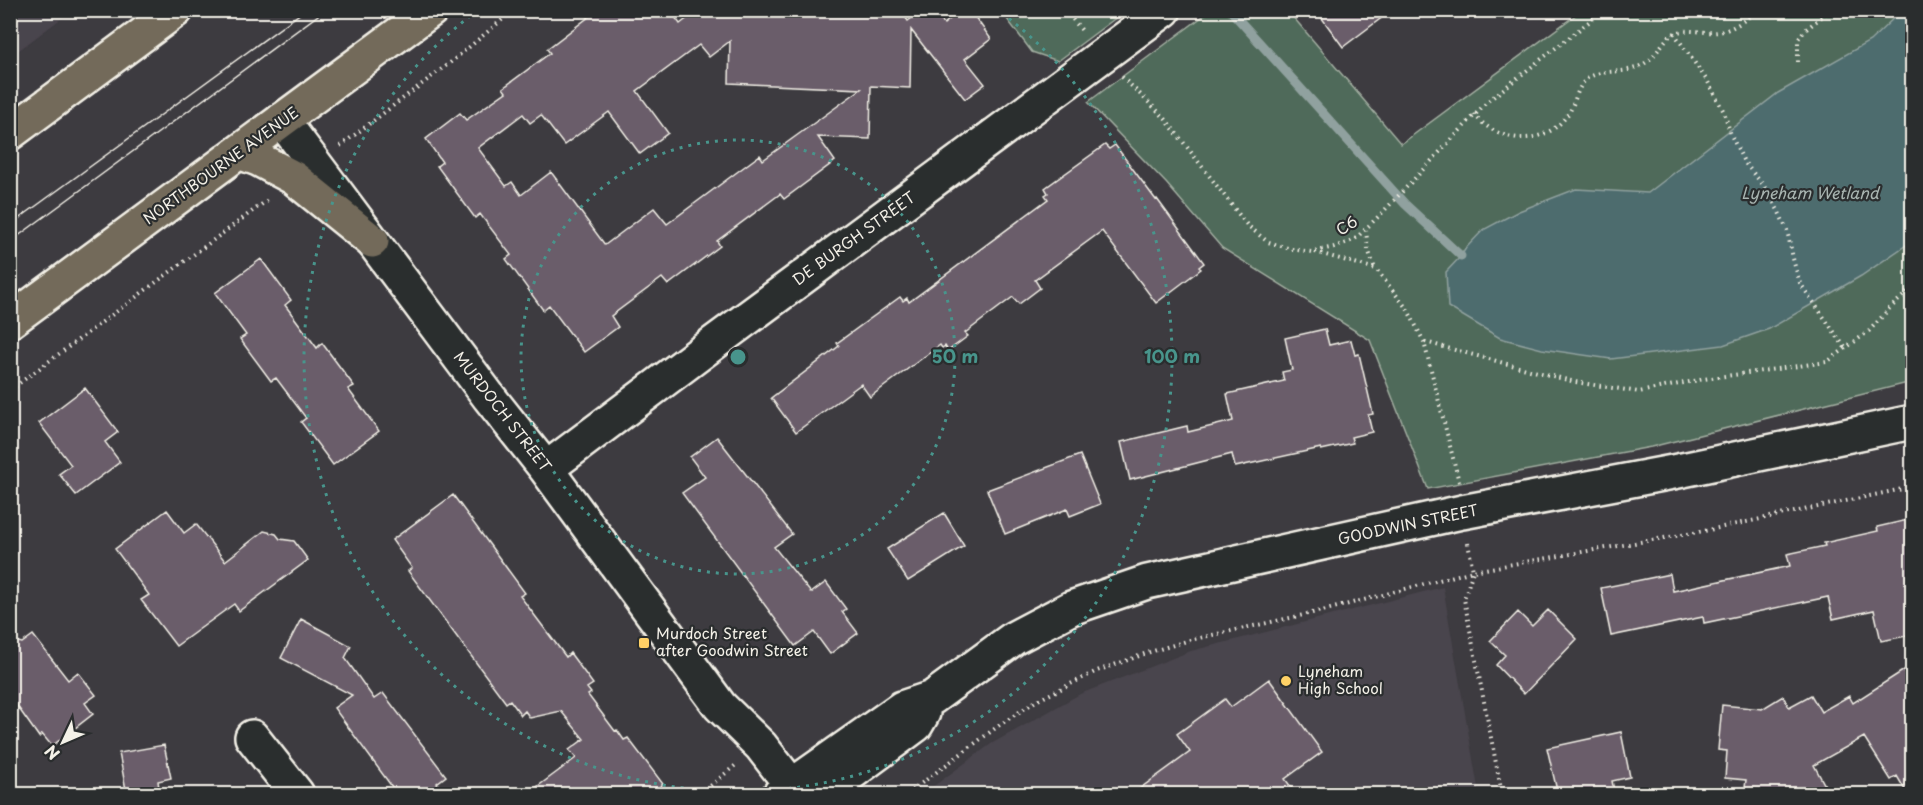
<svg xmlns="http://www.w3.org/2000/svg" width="1923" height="805" viewBox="0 0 1923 805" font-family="'Playpen Sans',sans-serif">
<rect width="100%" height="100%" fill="#3d3b40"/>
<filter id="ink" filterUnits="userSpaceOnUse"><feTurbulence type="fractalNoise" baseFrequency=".0167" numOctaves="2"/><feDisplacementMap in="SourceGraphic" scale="12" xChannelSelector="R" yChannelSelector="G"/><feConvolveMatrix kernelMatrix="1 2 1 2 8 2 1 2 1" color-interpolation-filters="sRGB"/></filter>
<g filter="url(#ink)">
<path fill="#4a454d" d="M11,10H71V11L11,56Z
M1443,587L1479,794H923L991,744L1080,694L1191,651Z"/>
<path fill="#506b5a" stroke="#a2aea1" stroke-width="1.5" d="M1001,11H1125L1058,61L1032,52Z
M1210,11H1288L1401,144L1581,11H1912V382L1651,447L1428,489L1370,340L1222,248L1166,183L1088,102Z"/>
<path fill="#4d6c6e" stroke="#90a19f" stroke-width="1.5" d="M1901,11H1912V241L1861,276L1769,329L1723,345L1611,359L1542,349L1500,338L1448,307L1446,272L1461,256L1466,248L1483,230L1519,211L1576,189L1648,193L1778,93L1870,41Z"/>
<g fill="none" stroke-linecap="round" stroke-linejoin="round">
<path stroke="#90a19f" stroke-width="9" d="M1230,10L1405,204L1461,256"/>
</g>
<path fill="#6a5d6a" stroke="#f4f1e8" stroke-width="1.5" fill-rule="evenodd" d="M598,10H670L680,24L698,10H900L908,21L922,10H934L944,24L961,10H970L991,39L965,59L985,84L965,99L911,30L910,88L871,86L870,139L818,137L835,161L784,199L780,194L717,241L720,246L668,285L662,278L611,316L618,327L584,352L549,305L543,310L506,259L511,255L480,214L475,218L437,166L442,162L426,139L460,113L466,120L506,92L503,88L550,53L547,49ZM730,41L729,83L861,89L763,160L760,155L667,224L654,208L605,245L551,172L521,195L512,182L506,186L478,148L523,114L530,123L541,115L564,145L609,112L640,154L668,133L637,91L699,45L709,57Z
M1316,10H1392L1343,47Z
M1105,145L1109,149L1115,145L1156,200L1157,199L1204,263L1199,267L1201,269L1156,303L1102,231L1035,280L1040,288L1019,304L1013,297L965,333L968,336L948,351L945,346L942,348L940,345L870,397L861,384L796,432L771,398L839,346L837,343L900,297L903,301L907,298L909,302L1048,199L1045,195L1048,193L1045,188Z
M261,259L291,300L285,305L317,348L322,343L354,386L348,389L379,431L333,465L301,422L306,418L276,378L271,381L240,339L246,335L215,293Z
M1325,329L1329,345L1351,340L1355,355L1359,354L1373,414L1368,415L1372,432L1351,437L1353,443L1321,450V448L1235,467L1232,454L1130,480L1121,442L1187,426L1188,432L1233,421L1227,394L1284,381L1282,372L1292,370L1285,338Z
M85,388L118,432L105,442L120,462L76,495L59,474L71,465L39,423Z
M717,437L792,534L774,547L811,593L826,582L846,609L842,612L858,633L830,654L814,632L795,646L682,493L705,477L690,457Z
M1080,455L1100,504L1070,516L1067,509L1005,534L987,490Z
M453,495L525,593L520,596L566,657L570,653L593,684L587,688L591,693L588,695L615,731L617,730L624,740L628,738L663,784L649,795H526L576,758L569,750L584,739L561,711L530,718L525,711L521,715L510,700L506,703L408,571L412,568L392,540Z
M167,510L184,533L196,524L225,561L264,531L276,534L280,539L294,541L308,560L239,611L234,604L176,646L141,600L149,595L115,549Z
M944,513L964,546L908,581L887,549Z
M1912,519V635L1881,641L1874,610L1833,619L1828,597L1704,623L1703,617L1611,636L1601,588L1670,574L1673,591L1790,566L1787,554L1825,546L1824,543L1878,531L1877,527Z
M1548,610L1577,639L1524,694L1496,665L1505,655L1490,641L1518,612L1532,626Z
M301,619L351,646L345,658L374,699L383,693L446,776L437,783L438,785L425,795H398L334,708L352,695L281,658Z
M33,635L68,680L78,672L96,695L85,703L93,714L52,746L42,734L39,737L10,696V640L22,643Z
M1912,665V795H1908L1897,776L1891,780L1864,737L1814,765L1830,795H1744L1746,780L1725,778L1727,751L1718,750L1722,705L1762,709L1783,696L1789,707L1811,695L1821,712L1849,696L1853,703Z
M1269,679L1322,752L1285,779L1297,795H1131L1190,752L1177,734L1225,699L1231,707Z
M1621,732L1630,777L1612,781L1615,795H1558L1547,748Z
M164,745L171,778L158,781L160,795H127L119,753Z"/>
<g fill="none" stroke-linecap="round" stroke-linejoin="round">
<g stroke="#f4f1e8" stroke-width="38">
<path id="minor" d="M282,120L489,397L546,469L720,706L761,746L798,794
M546,469L707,348L1164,10
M252,737L297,794
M780,794L902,708L932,698L1014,638L1071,608L1147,582L1462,512L1673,472L1912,422
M823,794L916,725L923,713"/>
</g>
<g stroke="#f4f1e8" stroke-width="38">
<path id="highway" d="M10,133L176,10
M239,152L258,159L294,178L372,241
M10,321L431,10"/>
</g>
<path stroke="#f4f1e8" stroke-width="4" stroke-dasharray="1.5 4.5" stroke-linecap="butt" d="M1065,10L1084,33
M1674,33L1708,82L1724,112L1731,135L1744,162L1764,186L1778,210L1787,230L1794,263L1800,283L1846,349
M1798,62V39L1804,31L1830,10
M1122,77L1164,117L1247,225L1268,242L1291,249L1312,252L1334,247L1354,240L1382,213L1488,101L1604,10
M1474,114C1498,144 1545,148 1568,114C1576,103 1576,87 1588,78C1603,68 1623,75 1640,66C1658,57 1661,41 1673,34C1685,27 1705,34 1718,32C1733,30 1746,19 1758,10
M340,146L451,62L514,10
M1366,230L1368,249L1375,269
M1315,252L1376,269L1408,310L1424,342L1459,482
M1425,342L1575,382L1639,392L1704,379L1827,362L1869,331L1889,309L1912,288
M10,390L269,199
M1468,543L1473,571L1464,599L1502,794
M706,794L704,791L737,764
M907,794L1001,724L1036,701L1097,671L1150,652L1190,640L1326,610L1473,571L1704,531L1912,487"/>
<use href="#minor" stroke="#2a2d2e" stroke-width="33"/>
<use href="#highway" stroke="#736b5a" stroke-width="33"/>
<path stroke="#f4f1e8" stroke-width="1.5" d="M10,225L305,10
M10,242L325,10"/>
</g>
</g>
<g fill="none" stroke="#48958c" stroke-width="3" stroke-dasharray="3 6">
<circle cx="738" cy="357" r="217"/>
<path d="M1002 13A434 434 0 1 1 474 13"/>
</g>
<g fill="#ffd166" stroke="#2a2d2e" stroke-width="2">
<rect x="638" y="637" width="12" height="12" rx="3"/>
<circle cx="1286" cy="681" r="6"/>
</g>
<g text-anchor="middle" stroke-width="4.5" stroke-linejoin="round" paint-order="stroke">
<g font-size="15" fill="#f4f1e8" stroke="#2a2d2e">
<text transform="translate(221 166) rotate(-36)" y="5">NORTHBOURNE AVENUE</text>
<text transform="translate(1347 226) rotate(-32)" y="5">C6</text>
<text transform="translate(854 239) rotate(-36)" y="5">DE BURGH STREET</text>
<text transform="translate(502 412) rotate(52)" y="5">MURDOCH STREET</text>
<text transform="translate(1408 525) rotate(-12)" y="5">GOODWIN STREET</text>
</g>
<g font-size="15" fill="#f4f1e8" stroke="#2a2d2e" text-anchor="start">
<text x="656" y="639">Murdoch Street<tspan x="656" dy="17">after Goodwin Street</tspan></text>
<text x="1298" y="677">Lyneham<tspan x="1298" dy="17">High School</tspan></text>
</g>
<g font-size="16" font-style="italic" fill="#a9b5b1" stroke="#2a2d2e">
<text x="1810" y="199">Lyneham Wetland</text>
</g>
</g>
<circle cx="738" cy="357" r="9" fill="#48958c" stroke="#2a2d2e" stroke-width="3"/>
<g font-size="18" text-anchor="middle" font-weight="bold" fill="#48958c" stroke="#2a2d2e" stroke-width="4.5" stroke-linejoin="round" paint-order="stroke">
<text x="955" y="363">50 m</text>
<text x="1172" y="363">100 m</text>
</g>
<rect width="1923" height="805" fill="none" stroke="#2a2d2e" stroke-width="36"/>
<rect x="18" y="18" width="1887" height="769" fill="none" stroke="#f4f1e8" stroke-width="2" filter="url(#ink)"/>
<g transform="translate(63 742) rotate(226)" stroke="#2a2d2e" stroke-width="4.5" paint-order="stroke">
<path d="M0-4.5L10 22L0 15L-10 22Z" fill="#f4f1e8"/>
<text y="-9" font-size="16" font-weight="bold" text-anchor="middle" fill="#f4f1e8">N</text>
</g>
</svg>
